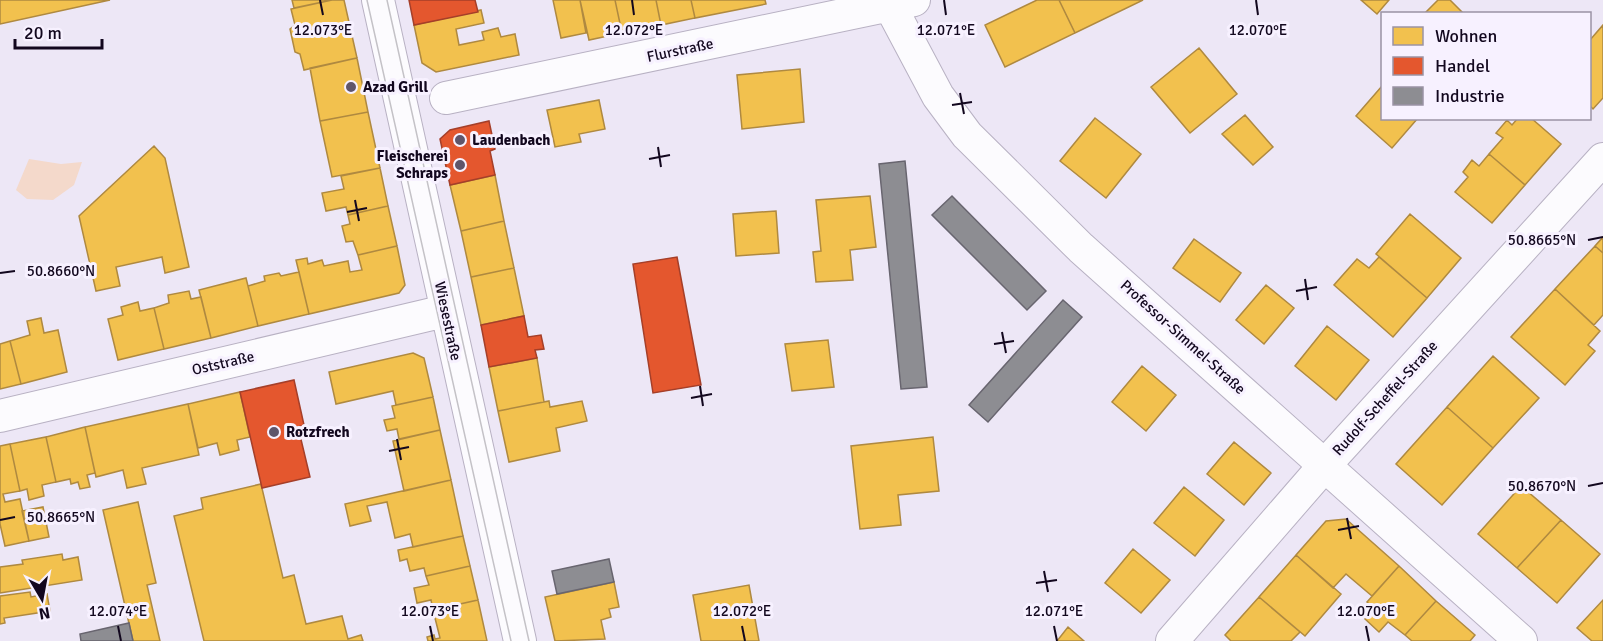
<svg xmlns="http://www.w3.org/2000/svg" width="1603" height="641" viewBox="0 0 1603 641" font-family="Signika,sans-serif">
<rect width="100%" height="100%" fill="#ede7f6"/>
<path fill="#f4d9cb" d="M29,159L61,164L82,162L74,185L53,200L27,199L16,190Z"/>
<path fill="#f2c14e" stroke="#af8940" stroke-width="1.5" d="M0,0H110L0,24Z
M292,0H332L294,8Z
M332,0H344L357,58L304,70L300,54L295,52L290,29L295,25L291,9Z
M553,0H580L586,33L561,38Z
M580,0H615L622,33L589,40Z
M615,0H656L661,25L622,33Z
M656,0H691L695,18L661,25Z
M691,0H765L766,4L695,18Z
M1037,0H1059L1075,33L1005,67L985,25Z
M1059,0H1143L1075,33Z
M1361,0H1389L1377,14Z
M1438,0H1450L1464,14H1424Z
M481,10L484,23L456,29L459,45L484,40L482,32L498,28L501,37L515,34L519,55L436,72L422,63L414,25Z
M1603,25V98L1593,109L1590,106V40Z
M1199,48L1237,94L1190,133L1151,87Z
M357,58L368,112L320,121L310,68Z
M800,69L804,122L742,129L737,75Z
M1382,86V118H1418L1392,148L1356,116Z
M599,100L605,129L579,134L581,142L555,147L547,110Z
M368,112L380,168L332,177L320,121Z
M1245,115L1273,147L1253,165L1222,134Z
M1095,118L1141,154L1106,198L1060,161Z
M1518,118H1531L1561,144L1525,185L1489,154L1503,138L1496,133L1507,120L1512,125Z
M154,146L165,158L189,267L165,273L162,257L116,267L120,286L96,291L79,216Z
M1489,154L1525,185L1492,223L1455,192L1468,177L1463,172L1472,160L1479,166Z
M380,168L388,206L348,215L346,207L326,211L322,193L344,189L341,176Z
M495,175L504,221L461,231L450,185Z
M870,196L876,247L850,250L853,280L816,282L813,252L821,251L816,200Z
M388,206L397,246L358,255L353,241L346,242L342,226L350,224L348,215Z
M776,211L779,253L736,256L733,214Z
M1410,214L1461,258L1427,298L1376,254Z
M504,221L514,268L471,277L461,231Z
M1603,237V253L1595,246Z
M1194,239L1241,273L1220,302L1173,268Z
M397,246L405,285L399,293L309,314L296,260L307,258L308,264L322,260L324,266L348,261L350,272L362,270L358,255Z
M1595,246L1603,253V315L1594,325L1555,289Z
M1379,257L1427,298L1393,337L1334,285L1357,259L1369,268Z
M514,268L524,316L481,325L471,277Z
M299,272L309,314L258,326L248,286L265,281L264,276L279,273L281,276Z
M246,278L258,326L211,338L199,290Z
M1266,285L1294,308L1264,344L1236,320Z
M1555,289L1600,331L1588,345L1595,351L1565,385L1511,337Z
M189,291L191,299L201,297L211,338L164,349L154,308L169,303L168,295Z
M138,302L140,311L154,308L164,349L118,360L108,319L123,315L121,307Z
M41,318L44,333L58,330L67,372L21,384L10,341L30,335L27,321Z
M1327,326L1369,360L1336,400L1295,366Z
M828,340L834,387L792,391L785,344Z
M10,341L21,384L0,389V344Z
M413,353L424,358L433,397L396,405L393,391L336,404L329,372Z
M1493,356L1539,398L1493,448L1447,407Z
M537,358L544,402L498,411L489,367Z
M1142,366L1176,395L1146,431L1112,402Z
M240,392L250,437L237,440L239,450L220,455L217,443L198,448L188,404Z
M433,397L440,430L399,439L397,429L387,431L384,420L395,418L392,406Z
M549,401L550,407L582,401L587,421L556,428L560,451L509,462L498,411Z
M188,404L199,455L142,468L146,484L127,488L123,470L96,477L85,427Z
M1447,407L1493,448L1442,505L1396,464Z
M85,427L95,473L87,475L90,487L80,489L78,482L71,484L70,479L56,482L46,437Z
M440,430L451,480L404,491L393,441Z
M46,437L56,482L42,485L44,496L29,500L27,489L20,491L10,444Z
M933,437L939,491L898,495L901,525L860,529L851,446Z
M1234,442L1271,473L1244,505L1207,474Z
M10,444L20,491L3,494L5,502L20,499L29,541L5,546L0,524V446Z
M451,480L463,536L413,547L410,534L395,538L387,502L367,506L371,521L350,526L345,504Z
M261,484L283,578L294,575L306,624L342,616L348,639L361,635L363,641H204L174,516L203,509L201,498Z
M1521,486L1561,520L1517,568L1478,534Z
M1184,487L1224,520L1195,556L1154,523Z
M138,502L156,583L147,585L160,641H133L103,510Z
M43,507L49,537L29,541L22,511Z
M1346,519L1399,566L1372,596L1346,574L1333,588L1296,555L1326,521Z
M1561,520L1600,554L1557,603L1517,568Z
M463,536L470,566L426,576L424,568L410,571L407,559L400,561L398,550Z
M1133,549L1170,580L1141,613L1105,583Z
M62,554L63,560L78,557L82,580L0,593V567L23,564L22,560Z
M1296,555L1341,594L1305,636L1259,597Z
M470,566L478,600L433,610L431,600L417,603L414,588L429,585L426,576Z
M1399,566L1436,601L1405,635L1388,622L1379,632L1365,619L1374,609L1367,602Z
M614,582L619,607L609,609L611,617L601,620L605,639L555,641L545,597Z
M749,585L759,641H701L693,595Z
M30,592L31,597L47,594L50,611L4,618L5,623L0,624V596Z
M1259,597L1300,632L1291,641H1231L1225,635Z
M478,600L487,641H428L427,637L434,635L435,639L440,638L433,610Z
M1603,600V641H1592L1577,628Z
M1436,601L1475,635L1470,641H1412L1405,635Z
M1068,627L1084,641H1057Z"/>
<path fill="#e4572e" stroke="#a53f29" stroke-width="1.5" d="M409,0H475L478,12L414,25Z
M489,121L495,149L490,151L495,175L450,185L440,139L450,130Z
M677,257L701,385L653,393L633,264Z
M524,316L528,337L541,335L544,349L535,350L537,358L489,367L481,325Z
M294,380L304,425L298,427L310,477L262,488L240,392Z"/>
<path fill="#8d8d92" stroke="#68656f" stroke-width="1.5" d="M905,161L927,387L901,389L879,164Z
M952,196L1046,291L1027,310L932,215Z
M1063,300L1082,317L988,422L969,405Z
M609,559L614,582L557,594L552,571Z
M129,623L133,641H81L80,634Z"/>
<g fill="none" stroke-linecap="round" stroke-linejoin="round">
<g stroke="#b8b1c3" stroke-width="34">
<path id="minor" d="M378,0L520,641
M887,0L938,96L967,135L1081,248L1521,641
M446,98L914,0
M0,416L445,311
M1172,641L1325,465L1603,159"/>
</g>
<use href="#minor" stroke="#fcfbfe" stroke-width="32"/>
<path stroke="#c4c2c7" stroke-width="1.5" d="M367,0L511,641
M387,0L529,641"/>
</g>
<path fill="none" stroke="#12071e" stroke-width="2" d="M320,0L323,15M632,0L634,15M944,0L946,15M1256,0L1258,15M960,93L964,114M952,105L972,102M658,147L661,167M649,159L670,155M355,200L359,221M347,212L367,208M1588,240L1603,237M0,273L15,271M1305,279L1308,300M1296,291L1317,287M1002,332L1006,353M994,344L1014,341M700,386L703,406M691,398L712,394M397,439L401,460M389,451L409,447M1588,486L1603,483M1347,518L1351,539M0,520L15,517M1338,530L1359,526M1044,571L1048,592M1036,583L1057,580M118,626L121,641M430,626L433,641M742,626L745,641M1054,626L1057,641M1366,626L1369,641"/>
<g fill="#5f556a" stroke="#f7f1ff" stroke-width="2">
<circle cx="351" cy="87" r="6"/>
<circle cx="460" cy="140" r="6"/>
<circle cx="460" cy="165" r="6"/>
<circle cx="274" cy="432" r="6"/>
</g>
<g text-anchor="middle" stroke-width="6" stroke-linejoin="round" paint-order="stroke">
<g font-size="15" fill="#12071e" stroke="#f7f1ff">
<text transform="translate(680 50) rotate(-12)" y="5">Flurstraße</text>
<text transform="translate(448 321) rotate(78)" y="5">Wiesestraße</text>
<text transform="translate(1183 337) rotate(42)" y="5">Professor-Simmel-Straße</text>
<text transform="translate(223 363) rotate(-13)" y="5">Oststraße</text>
<text transform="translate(1385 398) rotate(-48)" y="5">Rudolf-Scheffel-Straße</text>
</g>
<g font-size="15" font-weight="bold" fill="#12071e" stroke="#f7f1ff" text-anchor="start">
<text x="363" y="92">Azad Grill</text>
<text x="472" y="145">Laudenbach</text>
<text x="448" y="161" text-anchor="end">Fleischerei<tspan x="448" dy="17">Schraps</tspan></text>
<text x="286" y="437">Rotzfrech</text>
</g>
</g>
<g font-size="15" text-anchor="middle" fill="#12071e" stroke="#f7f1ff" stroke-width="6" stroke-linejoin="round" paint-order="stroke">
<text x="323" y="35">12.073°E</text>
<text x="946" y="35">12.071°E</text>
<text x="1258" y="35">12.070°E</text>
<text x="634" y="35">12.072°E</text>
<text x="1542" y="245">50.8665°N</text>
<text x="61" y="276">50.8660°N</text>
<text x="1542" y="491">50.8670°N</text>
<text x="61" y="522">50.8665°N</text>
<text x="118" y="616">12.074°E</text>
<text x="430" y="616">12.073°E</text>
<text x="742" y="616">12.072°E</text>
<text x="1054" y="616">12.071°E</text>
<text x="1366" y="616">12.070°E</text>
</g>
<rect x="1381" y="12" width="210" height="108" fill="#f7f1ff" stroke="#9b93a5" stroke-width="1.5"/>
<rect x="1393" y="27" width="30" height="18" fill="#f2c14e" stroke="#9b93a5" stroke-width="1.5"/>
<text x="1435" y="42" font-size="18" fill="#12071e">Wohnen</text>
<rect x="1393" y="57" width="30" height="18" fill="#e4572e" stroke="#9b93a5" stroke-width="1.5"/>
<text x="1435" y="72" font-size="18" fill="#12071e">Handel</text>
<rect x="1393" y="87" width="30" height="18" fill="#8d8d92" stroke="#9b93a5" stroke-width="1.5"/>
<text x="1435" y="102" font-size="18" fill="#12071e">Industrie</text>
<g transform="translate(42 599) rotate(170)" stroke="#f7f1ff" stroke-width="4.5" paint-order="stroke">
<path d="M0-4.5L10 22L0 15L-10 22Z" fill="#12071e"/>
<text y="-9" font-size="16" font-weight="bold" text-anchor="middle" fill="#12071e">N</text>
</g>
<path d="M15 39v9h87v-9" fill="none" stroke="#12071e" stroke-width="3"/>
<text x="24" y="39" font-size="18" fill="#12071e" stroke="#f7f1ff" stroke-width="4.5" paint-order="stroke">20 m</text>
</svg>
